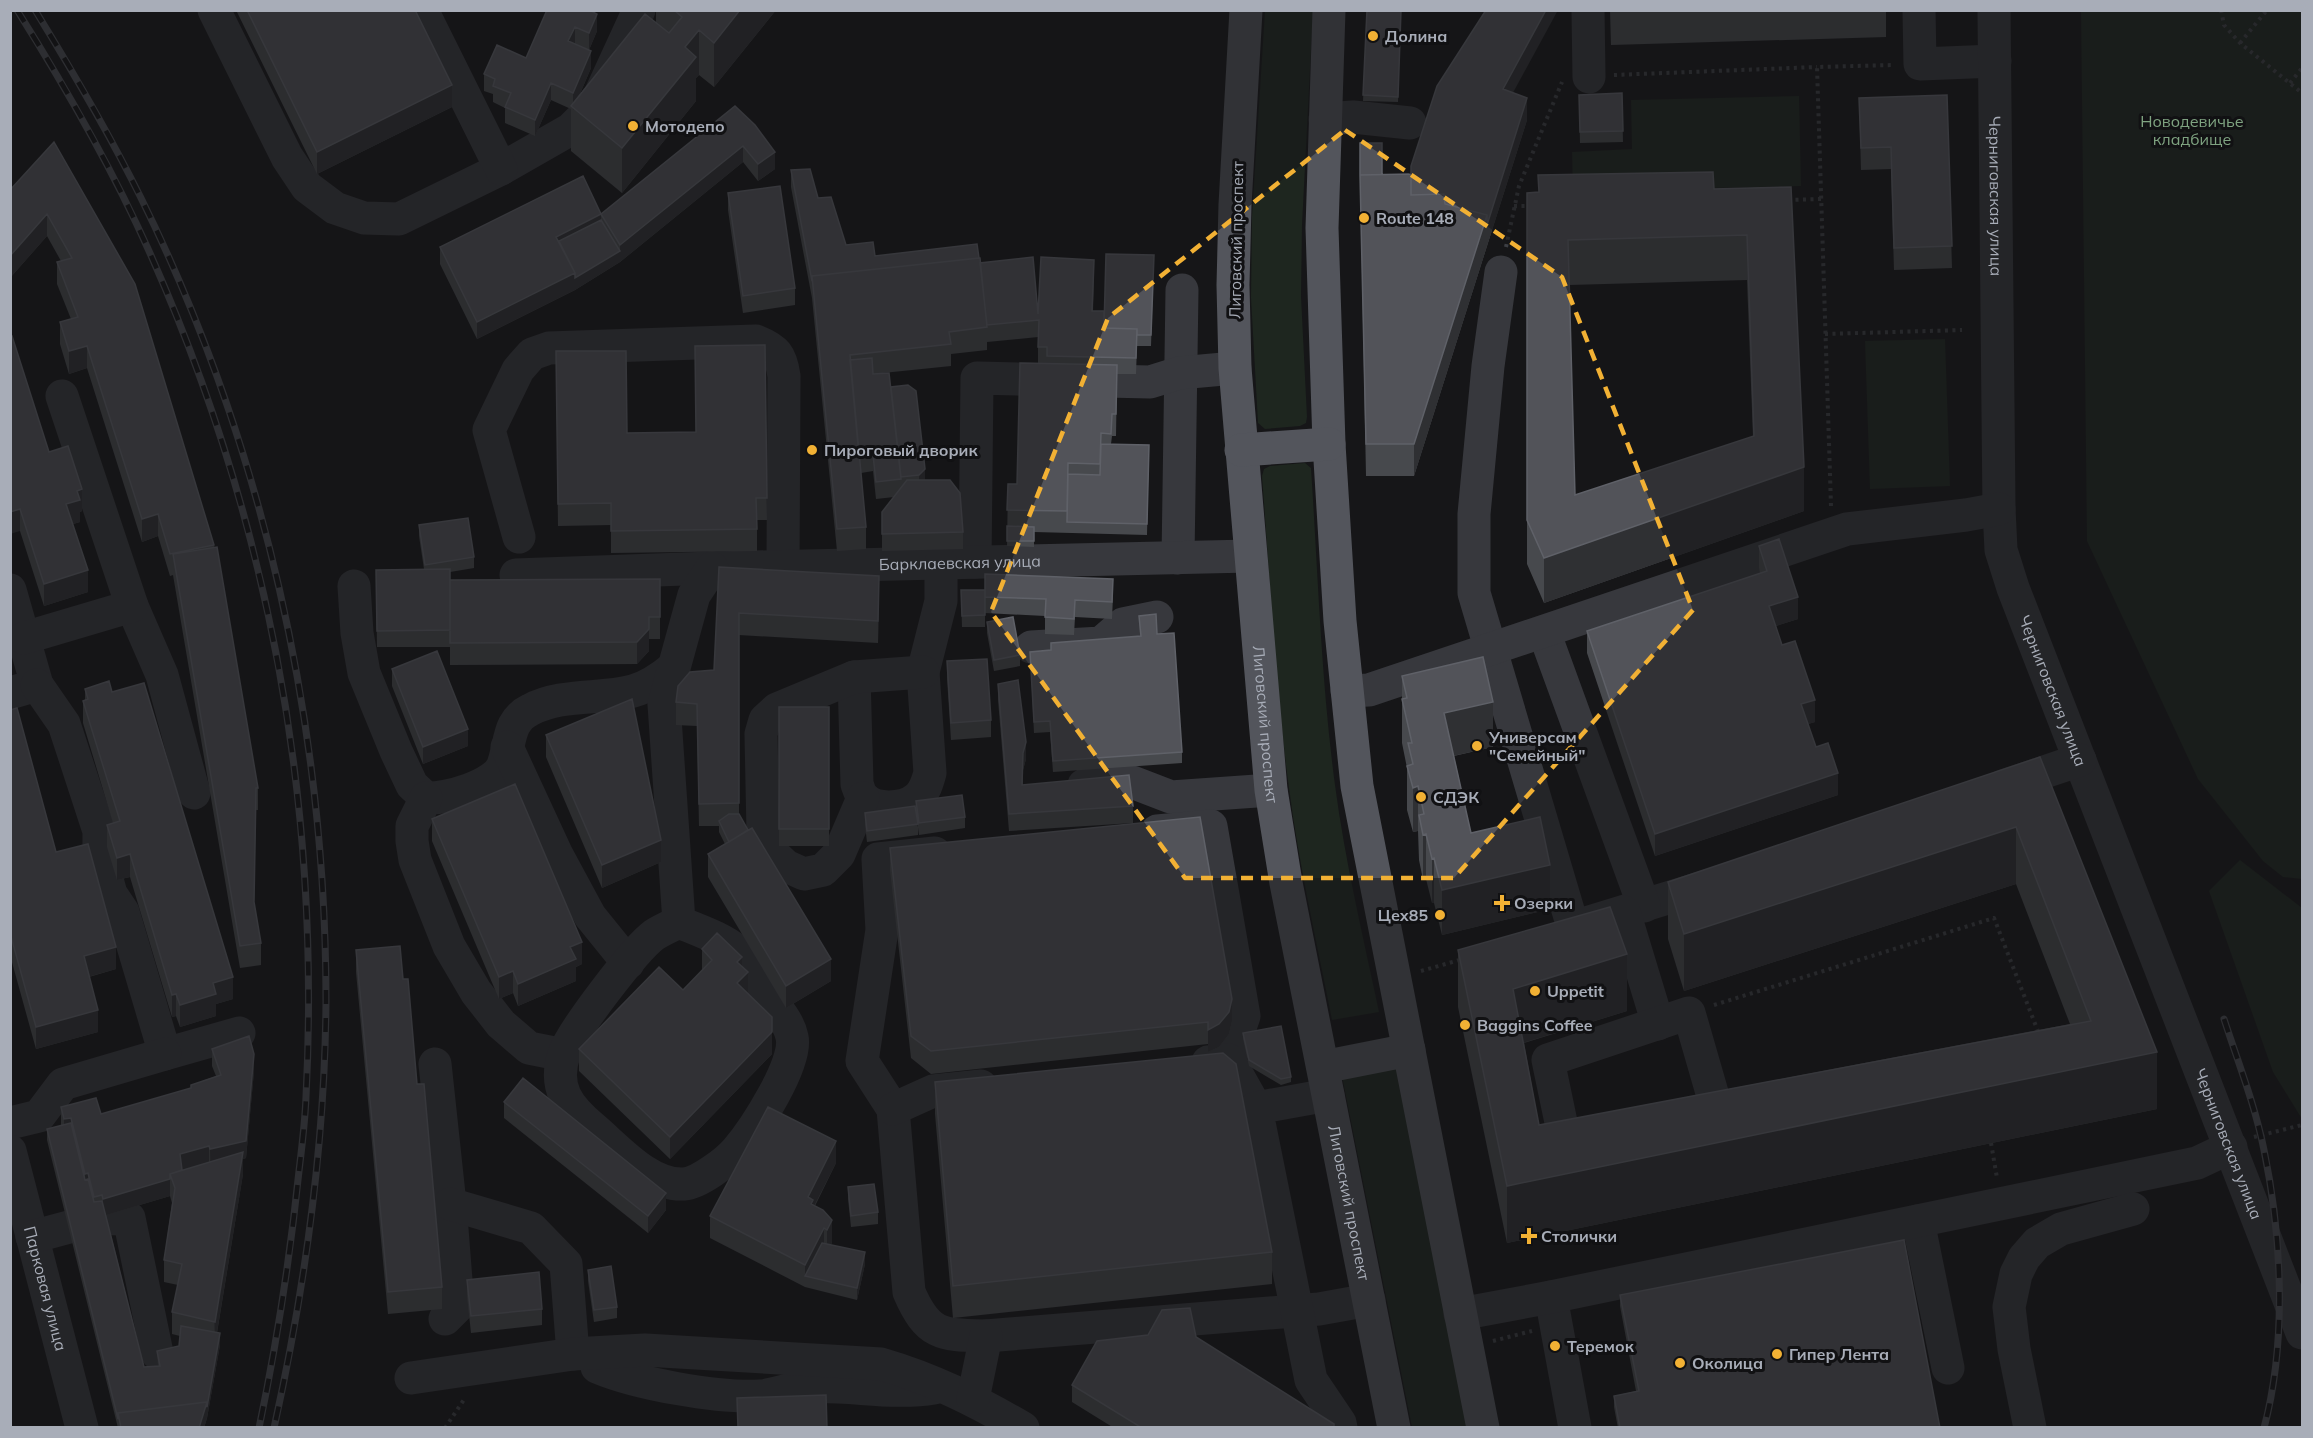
<svg xmlns="http://www.w3.org/2000/svg" width="2313" height="1438" viewBox="0 0 2313 1438" font-family="Mulish,sans-serif">
<rect width="100%" height="100%" fill="#161618"/>
<path fill="#1e261f" d="M1265,11H1313L1302,225L1301,296L1307,417L1306,423L1300,426L1265,429L1258,423L1251,298L1252,216Z
M2081,11H2302V879L2283,877L2263,861L2198,779L2087,541Z
M1799,96L1801,186L1573,191L1572,152L1632,149L1631,100Z
M1945,339L1950,486L1870,489L1865,341Z
M1305,463L1311,468C1318,573 1321,680 1335,785C1345,861 1363,936 1379,1012L1332,1020C1317,943 1299,866 1289,788C1275,685 1270,580 1262,476L1264,469L1270,466Z
M2240,860L2302,908V1119L2273,1072L2209,891Z
M1397,1067L1468,1427H1412L1342,1076Z"/>
<g fill="none" stroke-linecap="round" stroke-linejoin="round">
<path stroke="#3d3f44" stroke-width="4" stroke-dasharray="3 4.5" stroke-linecap="butt" d="M2221,10L2224,25L2240,43L2302,93
M2302,10V11
M2240,43L2267,10
M1614,75L1817,67
M2290,83L2302,68
M1788,200L1821,199
M1514,206H1532
M1506,247L1519,186L1562,82
M1825,334L1962,330
M1831,506L1817,67L1893,65
M1421,971L1463,959
M1714,1005L1994,918L2039,1034
M2254,1137L2302,1125
M1991,1143L1997,1178
M1493,1341L1532,1331
M445,1428L465,1398"/>
<g stroke="#37383d" stroke-width="33">
<path d="M214,10L287,157L307,187L335,208L364,218L399,219L501,169L571,129L587,113L599,97L639,10"/>
<path d="M422,10L501,169"/>
<path d="M1588,10L1589,77"/>
<path d="M1919,10L1920,64L1995,61"/>
<path id="s1" d="M1994,10L1999,509L2001,550L2013,588L2302,1333"/>
<path d="M1325,119L1353,117L1410,123"/>
<path d="M1501,272L1488,366L1474,514V593L1573,927L1710,885"/>
<path d="M519,537L489,430L518,370L532,354L549,348L756,341C776,349 781,355 784,376L783,566"/>
<path d="M1178,558L1182,290"/>
<path d="M975,562L977,378L1150,382L1179,373L1235,368"/>
<path id="s2" d="M516,575L712,568L1250,556"/>
<path d="M354,586L357,633L364,673L396,751L412,785L426,798C446,799 495,786 503,765C511,744 507,721 530,710C562,693 600,700 633,691C648,687 661,678 673,668"/>
<path d="M10,590L37,685L10,693"/>
<path d="M132,606L162,675L194,793"/>
<path d="M1544,632L1644,906"/>
<path d="M24,638L132,606L62,396"/>
<path d="M1031,647L1101,643L1123,624L1157,617"/>
<path d="M854,677L857,784C858,787 860,794 863,797C874,811 904,809 917,798C925,792 927,783 930,773L923,672L941,601V563"/>
<path d="M37,685L64,724L99,831V850L111,894L123,912L165,1054L239,1033"/>
<path d="M1347,691L1369,690L1847,529L1966,515L1999,509"/>
<path d="M507,747L556,853L590,916L628,963"/>
<path d="M1084,785L1132,782L1171,797L1271,790"/>
<path d="M2003,786L2080,760"/>
<path d="M426,798L412,826V841L415,860L449,946L476,992L501,1024L529,1048L564,1055"/>
<path d="M863,798L839,854L823,870L804,874L786,866L770,851L763,831L761,734L765,720L777,709L854,677L923,672"/>
<path d="M1157,831L1211,826L1244,1016L1229,1060"/>
<path d="M935,853L878,859L882,930L862,1061L893,1109L909,1292C928,1336 942,1335 986,1336L1319,1309L1369,1300"/>
<path d="M1624,912L1658,1024"/>
<path d="M679,922C697,930 720,937 736,950C742,956 745,966 749,974C762,995 787,1013 792,1037C798,1063 754,1130 737,1150C728,1161 699,1183 684,1184C649,1186 618,1149 593,1128C568,1107 553,1088 564,1054C572,1031 635,949 654,935C662,930 671,926 679,922L664,704L694,595L712,568"/>
<path d="M1689,1013L1719,1117L1567,1151L1548,1060Z"/>
<path d="M1208,1062L1229,1060L1256,1108"/>
<path d="M435,1064L450,1204L458,1306L445,1319"/>
<path d="M1328,1095L1256,1108L1311,1380L1340,1423L1341,1428"/>
<path d="M893,1109L933,1091L981,1086"/>
<path d="M10,1123L39,1116L63,1084L165,1054"/>
<path id="s3" d="M10,1151L82,1428"/>
<path d="M450,1204L531,1228L566,1264L573,1354"/>
<path d="M104,1219L129,1218L157,1353"/>
<path d="M1918,1221L1948,1368"/>
<path d="M32,1237L69,1227"/>
<path d="M1551,1297L1575,1428"/>
<path d="M1460,1314L1551,1297L2197,1163L2231,1147"/>
<path d="M597,1367C637,1384 717,1398 760,1396C775,1395 790,1388 805,1387C849,1384 891,1395 934,1388"/>
<path d="M411,1378L573,1354L645,1350L881,1364C933,1379 976,1401 1023,1428"/>
<path d="M973,1399L986,1336"/>
<path d="M2030,1428L2014,1349L2009,1307L2016,1274L2024,1258L2037,1243L2061,1229L2133,1209"/>
</g>
<g stroke="#53555c" stroke-width="33">
<path id="s4" d="M1246,10L1235,205L1233,285L1235,368L1271,790L1286,883L1394,1428"/>
<path d="M1329,10L1322,228L1329,444L1340,621L1357,786L1483,1428"/>
<path d="M1241,450L1329,444"/>
<path d="M1323,1067L1409,1050"/>
</g>
<g stroke="#4a4c52" stroke-width="7">
<path id="rail" d="M17,10C66,88 112,168 149,251C269,520 321,804 306,1097C305,1122 302,1146 299,1171C290,1258 277,1342 259,1428
M35,10C73,72 109,133 141,198C263,445 326,725 326,1001C325,1145 305,1288 274,1428
M2224,1019C2238,1062 2255,1105 2264,1150C2282,1237 2287,1342 2264,1428"/>
</g>
<use href="#rail" stroke="#111113" stroke-width="4.5" stroke-dasharray="14" stroke-linecap="butt"/>
</g>
<path fill="#47494d" fill-rule="evenodd" d="M236,10H415L452,107L317,174Z
M547,10L597,31L589,50L591,68L579,96L656,23V10H776L714,87L699,75L696,78V101L622,193L571,151V109L551,100L535,136L505,123V108L493,102V94L484,91V74L526,58Z
M1367,10H1401L1398,102L1363,101Z
M1610,10H1886V37L1611,45Z
M1513,93L1527,120L1414,476H1366L1360,175L1411,174Z
M1622,93L1623,142L1580,143L1579,95Z
M1947,95L1952,268L1894,270L1891,169L1861,170L1859,98Z
M735,106L775,169L758,181L743,162L620,262L575,290L477,339L440,264V247L601,214Z
M54,142L214,545L258,788V810H256L254,904L261,943V965L240,968L173,575L170,576L158,536L142,542L87,368L69,374L60,344V322L71,319L57,284V262L61,261L47,236L10,278V190Z
M791,170L818,198L846,245L875,256L980,263L1038,314L1094,276L1093,311H1104L1154,255L1151,346H1137L1136,374H1117L1116,436H1112L1111,444L1149,445L1147,535L1034,532V547L1007,546L1008,484H1017L1038,363V337L987,342V350L951,354V366L873,374L891,387L925,480L963,532V549L882,551V512L894,497L876,499L873,471L861,473L866,527V549L837,551L812,298L791,187Z
M1791,187L1804,511L1544,603L1527,564V193ZM1747,280L1753,437L1575,495L1569,285Z
M728,193L795,288V305L743,313L728,210Z
M10,337L49,452L82,511L80,512V522L73,524L88,592L44,606L20,531Z
M765,345L767,520H757V551L611,553V525L558,526L556,351L627,433L696,432Z
M419,525L474,557V568L450,572V589L660,579V639H649V651L637,664L450,665V643V647H377L376,570L424,569L419,536Z
M1759,546L1798,619L1776,626L1782,645L1815,722L1808,724L1816,747L1838,795L1655,856L1587,653V631L1760,573L1759,568Z
M719,567L879,598L878,643L739,635V814L831,981L786,1008L708,877V854L725,844L719,832V826H699L697,726L676,725V702L714,670Z
M961,590H985L1113,596L1112,619L1075,617L1074,635L1045,634V616L985,613V627H962Z
M1139,616L1157,634L1182,752V763L1053,772L1050,732L1034,733L1030,652L1051,650L1140,636Z
M987,622L1020,655V666L994,671L987,633Z
M947,661L991,720V737L951,740L947,678Z
M392,669L468,746L423,764L392,686Z
M1402,676L1493,747L1454,756L1471,833L1550,909L1442,935L1434,903H1432L1426,879L1423,880L1419,860L1418,831L1413,832L1407,810V768L1402,743Z
M998,684L1026,759L1023,770V785L1133,806V823L1009,831L998,700Z
M85,689L112,692L233,999L216,1004V1016L180,1027L176,1016L172,1017L130,877L117,880L107,847V825L113,823L83,723V701L85,700Z
M779,707H829V846H779Z
M10,710L56,852L116,969L89,977L98,1032L36,1049L10,955Z
M546,735L661,862L602,888L546,757Z
M2040,757L2157,1109L1507,1243L1458,1007V950L1627,1011L1524,1043L1539,1125L2070,1024L2016,884L1684,991L1668,939V882Z
M916,801L965,817V828L919,835L916,813Z
M865,813L918,824V835L867,842L865,825Z
M432,819L582,964L576,967V981L518,1006L513,993L499,999L432,841Z
M890,848L1232,1021L1229,1034L1219,1047L1208,1052V1044L931,1074L911,1058L890,870Z
M702,949L742,967L748,993L772,1054L670,1159L579,1071V1049L683,990L702,971Z
M356,950L403,979L442,1287V1309L388,1314L356,972Z
M1243,1033L1291,1077V1082L1281,1085L1249,1066L1243,1039Z
M212,1049L254,1071L246,1158L243,1159V1174L217,1333L220,1345L207,1418L204,1428H118L47,1140V1129L61,1126V1107L101,1114L191,1089V1085L216,1076L212,1066ZM170,1196L172,1203L164,1260V1282L178,1285L172,1312V1334L180,1336L179,1346L157,1351L158,1366L144,1367L106,1215Z
M935,1082L1272,1252V1284L953,1318L935,1114Z
M504,1102L666,1210L648,1233L504,1118Z
M836,1163L815,1206L823,1210L832,1242L831,1245L865,1264L857,1300L805,1287L710,1238V1216Z
M848,1187L878,1212V1224L851,1227L848,1199Z
M588,1270L617,1307V1318L594,1322L588,1281Z
M467,1280L542,1309V1325L471,1333L467,1296Z
M1620,1295L1940,1428H1618L1614,1407V1396L1636,1391L1620,1306Z
M1196,1337L1334,1428H1114L1072,1402V1385Z"/>
<path fill="#2f3033" d="M740,10H776L714,87V43Z
M1546,10H1558L1503,111V89Z
M597,14V31L589,50V33Z
M575,27V44L568,41Z
M699,30V75L696,78V101L622,193V148L685,47Z
M591,51V68L573,110V93Z
M551,83V100L535,136V120Z
M452,85V107L317,174V152Z
M1527,98V120L1414,476V444L1487,215Z
M743,146V162L620,262V245Z
M775,152V169L758,181V164Z
M47,214V236L10,278V256Z
M601,214V231L561,251L556,237Z
M620,251V262L575,290V278Z
M575,273V290L477,339V322Z
M87,346V368L69,374V351Z
M1804,467V511L1544,603V558Z
M925,469V480L919,486V475Z
M82,489V511L80,512V522L66,526V504L77,491Z
M20,509V531L10,534V512Z
M158,514V536L142,542V519Z
M88,570V592L44,606V584Z
M879,576V598L878,643V621Z
M1798,597V619L1769,628V606Z
M649,617V651L637,664V642Z
M1815,700V722L1801,726V704Z
M1493,702V747L1444,758V713Z
M468,729V746L423,764V747Z
M1026,742V759L1023,770V753Z
M1838,773V795L1655,856V834Z
M1418,786V831L1413,832V788Z
M2016,827V884L1684,991V934Z
M1426,834V879L1423,880V835Z
M661,840V862L602,888V865Z
M130,854V877L117,880V858Z
M1434,858V903H1432V859Z
M1550,865V909L1442,935V890Z
M582,942V964L576,967V981L518,1006V984L570,947Z
M116,947V969L84,978V956Z
M1627,954V1011L1513,1046V989Z
M742,957V978L748,972V994L737,1005V962Z
M831,959V981L786,1008V986Z
M513,971V993L499,999V977Z
M233,977V999L216,1004V1016L180,1027V1005L213,983Z
M176,994V1016L172,1017V995Z
M1232,999V1021L1229,1034L1219,1047L1208,1052V1030Z
M98,1010V1032L36,1049V1027Z
M772,1032V1054L670,1159V1137Z
M2157,1052V1109L1507,1243V1186Z
M254,1054V1071L246,1158L243,1159V1174L215,1344L210,1149Z
M71,1118V1134L64,1136V1119Z
M836,1141V1163L813,1208L808,1197Z
M209,1146V1162L180,1171V1154Z
M88,1173V1190L85,1191V1174Z
M170,1179V1196L103,1216V1199Z
M666,1193V1210L648,1233V1216Z
M832,1220V1242L827,1252V1230Z
M824,1228V1250L805,1276V1265Z
M865,1252V1264L857,1300V1288Z
M220,1333V1345L207,1418L204,1428H199Z"/>
<path fill="#525359" stroke="#5f6168" stroke-width="1.5" fill-rule="evenodd" d="M247,10H415L452,85L317,152Z
M547,10H589L597,14L589,33L575,27L568,41L591,51L573,93L551,83L535,120L505,107L511,93L493,86L495,79L484,74L497,45L526,58Z
M674,10H740L714,43L699,30L685,47L696,57L622,148L571,106L645,14L669,33L682,17Z
M1367,10H1401L1398,97L1363,95Z
M1486,10H1546L1503,89L1527,98L1487,225V215L1445,204L1444,194L1411,195V166L1437,86Z
M1622,93L1623,131L1580,132L1579,95Z
M1947,95L1952,246L1894,248L1891,147L1861,148L1859,98Z
M735,106L755,125L775,152L758,164L743,146L620,245L601,214L556,237L575,273L477,322L440,247L583,176L601,214Z
M54,142L135,284L214,545L170,554L158,514L142,519L87,346L69,351L60,322L78,317L57,262L72,258L47,214L10,256V190Z
M1360,143H1382V175H1360Z
M810,169L818,198L831,197L846,245L873,242L875,256L977,244L979,258L812,276V281L791,170Z
M1713,172L1714,189L1791,187L1804,467L1544,558L1527,520V193L1539,192L1538,175ZM1747,235L1754,436L1575,495L1568,240Z
M1411,174V195L1444,194L1445,204L1487,215L1414,444H1366L1360,175Z
M780,186L795,288L743,296L728,193Z
M601,220L620,251L575,278V273L559,241Z
M1106,254L1154,255L1151,335H1137V329L1104,328Z
M1033,257L1038,314L1041,257L1094,260L1092,311H1104V328L1137,329L1136,358L1047,356V347H1038L1039,320L987,325L980,263Z
M980,258L987,327L949,332L951,344L850,355L866,527L837,529L812,276Z
M12,336L49,452L68,446L82,489L77,491L80,500L66,504L88,570L44,584L20,509L10,512V337Z
M765,345L767,498H756L757,529L611,531V503L558,504L556,351H626L627,433L696,432L695,346Z
M872,358L873,374L889,373L901,479L876,482L873,455L859,456L850,360Z
M1020,363L1117,365L1116,414H1112L1111,434L1101,433L1100,464L1068,463L1067,511L1007,510L1008,484H1017Z
M908,385L916,391L925,469L919,475L901,477L891,387Z
M1101,444L1149,445L1147,524L1067,522L1068,474L1100,475Z
M907,480H950L960,493L963,532L882,534V512Z
M468,518L474,557L425,565L419,525Z
M1007,526L1034,527V541H1007Z
M1779,539L1798,597L1769,606L1782,645L1795,641L1815,700L1801,704L1816,747L1828,743L1838,773L1655,834L1587,631L1767,571L1759,546Z
M217,547L258,788H256L254,902L261,943L240,946L173,554Z
M719,567L879,576L878,621L739,613V803L699,804L697,704L676,702L678,686L690,672L714,670Z
M450,569V630L377,631L376,570Z
M985,574L1113,579L1112,602L1075,600L1074,619L1045,617L1046,599L985,597Z
M660,579V617H649V629L637,642L450,643V580Z
M961,590H985V615L962,616Z
M1156,614L1157,634L1174,633L1182,752L1053,761L1050,721L1034,722L1030,652L1051,650V643L1141,636L1139,616Z
M1013,617L1020,655L994,660L987,622Z
M437,651L468,729L423,747L392,669Z
M1483,657L1493,702L1444,713L1471,833L1540,817L1550,865L1442,890L1434,858L1432,859L1426,834L1423,835L1419,815L1424,814L1418,786L1413,788L1407,766L1413,764L1408,743H1412L1402,699L1407,698L1402,676Z
M987,659L991,720L951,723L947,661Z
M1018,680L1026,742L1023,753L1022,785L1129,775L1133,806L1009,814L998,684Z
M109,681L112,692L144,683L233,977L213,983L216,994L180,1005L176,994L172,995L130,854L117,858L107,825L120,821L83,701L88,699L85,689Z
M632,699L661,840L602,865L546,735Z
M779,707H829V829H779Z
M17,708L56,852L88,844L116,947L84,956L98,1010L36,1027L10,933V710Z
M2040,757L2157,1052L1507,1186L1458,950L1610,907L1627,954L1513,989L1539,1125L2091,1021L2016,827L1684,934L1668,882Z
M515,784L582,942L570,947L576,959L518,984L513,971L499,977L432,819Z
M962,795L965,817L919,823L916,801Z
M915,806L918,824L867,831L865,813Z
M729,814H739L748,830L729,842L719,821Z
M1200,817L1232,999L1229,1012L1219,1024L1208,1030V1022L931,1051L911,1036L890,848Z
M752,828L831,959L786,986L708,854Z
M717,933L742,957L737,962L748,972L737,983L772,1017V1032L670,1137L579,1049L659,967L683,990L712,960L702,949Z
M400,946L403,979H408L417,1084H424L442,1287L388,1292L356,950Z
M1281,1026L1291,1077L1281,1079L1249,1060L1243,1033Z
M249,1036L254,1054L246,1141L210,1149L209,1146L180,1154L182,1170L170,1174V1179L103,1199L102,1195L94,1197L88,1173L85,1174L71,1118L64,1119L61,1107L96,1098L101,1114L191,1088V1085L221,1075L212,1049Z
M1223,1053L1236,1064L1272,1252L953,1286L935,1082Z
M523,1078L666,1193L648,1216L504,1102Z
M768,1107L836,1141L808,1197L813,1200L811,1204L823,1210L832,1220L827,1230L824,1228L805,1265L710,1216Z
M71,1123L85,1180L88,1179L94,1202L102,1201L144,1367L160,1366L157,1351L179,1346L181,1326L220,1333L207,1407V1402L118,1413V1419L47,1129Z
M243,1152L215,1322L172,1312L182,1264L164,1260L175,1188L170,1174Z
M874,1184L878,1212L851,1216L848,1187Z
M1904,1240L1940,1428H1620L1614,1396L1639,1391L1620,1295Z
M822,1243L865,1252L857,1288L805,1276Z
M611,1266L617,1307L594,1310L588,1270Z
M539,1272L542,1309L471,1316L467,1280Z
M1190,1308L1196,1337L1334,1424V1428H1142L1072,1385L1097,1341L1148,1335L1162,1310Z
M826,1395L827,1428H738L737,1398Z
M207,1402L199,1428H121L118,1413Z"/>
<path d="M0 0H2313V1438H0ZM1345,130L1562,277L1693,610L1454,878H1185L991,612L1108,318Z" fill="#161618" fill-opacity=".55" fill-rule="evenodd"/>
<path fill="none" stroke="#f2b134" stroke-width="4.5" stroke-dasharray="12 8" stroke-linejoin="round" d="M1345,130L1562,277L1693,610L1454,878H1185L991,612L1108,318Z"/>
<g fill="#f2b134" stroke="#111113" stroke-width="2">
<circle cx="1373" cy="36" r="6"/>
<circle cx="633" cy="126" r="6"/>
<circle cx="1364" cy="218" r="6"/>
<circle cx="812" cy="450" r="6"/>
<circle cx="1477" cy="746" r="6"/>
<circle cx="1421" cy="797" r="6"/>
<path d="M1499 894h6v6h6v6h-6v6h-6v-6h-6v-6h6z"/>
<circle cx="1440" cy="915" r="6"/>
<circle cx="1535" cy="991" r="6"/>
<circle cx="1465" cy="1025" r="6"/>
<path d="M1526 1227h6v6h6v6h-6v6h-6v-6h-6v-6h6z"/>
<circle cx="1555" cy="1346" r="6"/>
<circle cx="1777" cy="1354" r="6"/>
<circle cx="1680" cy="1363" r="6"/>
</g>
<g text-anchor="middle" stroke-width="6" stroke-linejoin="round" paint-order="stroke">
<g font-size="16" font-weight="bold" fill="#a8adb8" stroke="#111113" text-anchor="start">
<text x="1385" y="42">Долина</text>
<text x="645" y="132">Мотодепо</text>
<text x="1376" y="224">Route 148</text>
<text x="824" y="456">Пироговый дворик</text>
<text x="1489" y="743">Универсам<tspan x="1489" dy="18">"Семейный"</tspan></text>
<text x="1433" y="803">СДЭК</text>
<text x="1514" y="909">Озерки</text>
<text x="1428" y="921" text-anchor="end">Цех85</text>
<text x="1547" y="997">Uppetit</text>
<text x="1477" y="1031">Baggins Coffee</text>
<text x="1541" y="1242">Столички</text>
<text x="1567" y="1352">Теремок</text>
<text x="1789" y="1360">Гипер Лента</text>
<text x="1692" y="1369">Околица</text>
</g>
<g font-size="16" fill="#7fa381" stroke="#111113">
<text x="2192" y="127">Новодевичье<tspan x="2192" dy="18">кладбище</tspan></text>
</g>
<g font-size="16" fill="#a8adb8" stroke="#111113">
<text dy="6" stroke="none"><textPath href="#s1" startOffset="186">Черниговская улица</textPath></text>
<text transform="translate(1236 240) rotate(-89)" y="6">Лиговский проспект</text>
<text dy="6" stroke="none"><textPath href="#s2" startOffset="444">Барклаевская улица</textPath></text>
<text dy="6" stroke="none"><textPath href="#s1" startOffset="690">Черниговская улица</textPath></text>
<text dy="6" stroke="none"><textPath href="#s4" startOffset="716">Лиговский проспект</textPath></text>
<text dy="6" stroke="none"><textPath href="#s1" startOffset="1176">Черниговская улица</textPath></text>
<text dy="6" stroke="none"><textPath href="#s4" startOffset="1202">Лиговский проспект</textPath></text>
<text dy="6" stroke="none"><textPath href="#s3" startOffset="142">Парковая улица</textPath></text>
</g>
</g>
<rect width="2313" height="1438" fill="none" stroke="#a8adb8" stroke-width="24"/>
</svg>
